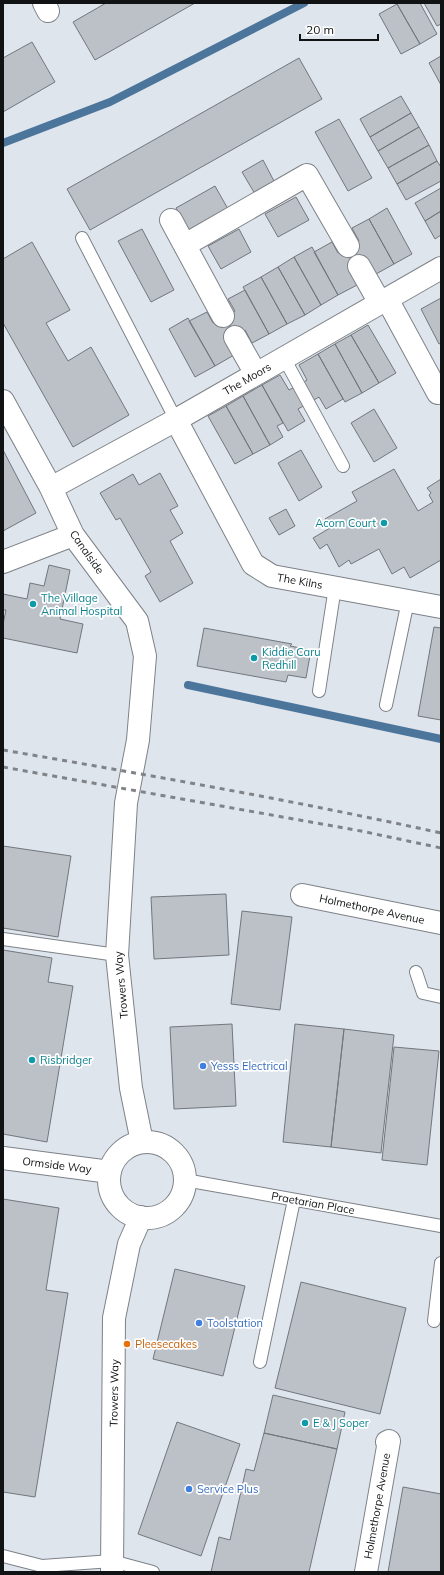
<svg xmlns="http://www.w3.org/2000/svg" width="444" height="1575" viewBox="0 0 444 1575" font-family="Mulish,sans-serif">
<rect width="100%" height="100%" fill="#dfe5ec"/>
<g fill="none" stroke-linecap="round" stroke-linejoin="round">
<path stroke="#4c759c" stroke-width="8" d="M3,143L110,102L304,3
M188,685L441,739"/>
</g>
<path fill="#bcc1c8" stroke="#71777c" d="M106,3H195L95,60L73,22Z
M398,3H420L437,34L420,44L397,4Z
M424,3H441V24L437,26Z
M397,4L420,44L401,54L379,14Z
M32,42L55,82L3,112V58Z
M441,56V85L429,63Z
M299,58L322,99L90,230L67,189Z
M401,96L411,113L370,137L360,119Z
M411,113L419,127L378,151L370,137Z
M339,119L372,178L348,191L315,132Z
M419,127L429,145L388,168L378,151Z
M429,145L437,161L397,184L388,168Z
M263,160L275,183L255,194L242,172Z
M437,161L441,167V181L406,200L397,184Z
M215,186L228,209L189,231L176,208Z
M441,188V211L425,221L415,203Z
M296,197L309,220L278,237L265,214Z
M387,208L412,254L394,264L369,219Z
M441,211V235L435,239L425,221Z
M369,219L394,264L376,274L368,260L359,264L349,247L359,241L352,228Z
M142,229L174,290L151,302L118,241Z
M239,229L251,252L221,269L208,246Z
M32,242L70,310L46,323L68,361L91,347L129,415L73,447L3,323V259Z
M332,242L338,253L349,247L359,264L349,270L357,285L338,295L314,252Z
M312,247L338,295L321,305L294,257Z
M294,257L321,305L305,315L278,267Z
M278,267L305,315L287,324L261,277Z
M261,277L287,324L269,334L243,287Z
M245,290L269,334L252,343L245,330L235,335L225,316L235,311L228,299Z
M441,298V343L439,344L421,309Z
M207,312L213,323L225,316L235,335L234,355L215,366L189,321Z
M188,318L215,366L195,377L169,329Z
M368,325L396,373L379,383L351,335Z
M351,335L379,383L362,393L335,344Z
M335,344L362,393L345,402L318,354Z
M318,354L343,399L326,409L319,397L309,403L299,385L307,380L299,365Z
M280,375L289,390L299,385L309,403L298,409L305,421L288,431L262,385Z
M262,385L283,423L277,426L283,437L270,445L243,396Z
M243,396L270,445L253,454L226,406Z
M226,406L253,454L235,464L208,416Z
M374,409L397,448L374,462L351,423Z
M3,450L36,513L3,531Z
M301,450L322,487L299,501L278,463Z
M394,469L418,511L433,502L429,495L431,493L427,488L441,479V560L410,578L404,567L392,574L379,549L351,564L349,560L339,567L327,544L320,549L313,538L330,528L325,519L357,501L352,492Z
M160,473L178,506L170,510L183,533L170,541L193,583L160,602L145,576L151,572L120,518L116,520L100,493L133,474L139,485Z
M286,509L295,526L279,535L269,518Z
M49,565L70,570L60,619L83,624L77,653L3,638V624L6,610H3V594L27,599L30,583L44,586Z
M434,627L441,628V720L418,716Z
M204,628L292,644L290,646L311,650L306,678L288,675L286,682L197,666Z
M3,846L71,856L58,937L3,928Z
M226,894L229,955L154,959L151,897Z
M242,911L292,917L280,1010L231,1004Z
M3,950L52,958L48,982L73,986L47,1142L3,1134Z
M232,1024L236,1106L174,1109L170,1027Z
M295,1024L344,1029L331,1147L283,1142Z
M344,1029L394,1035L381,1153L331,1147Z
M394,1047L439,1051L427,1165L382,1160Z
M3,1199L59,1208L46,1290L68,1293L35,1497L3,1492Z
M175,1269L245,1286L223,1376L153,1359Z
M301,1282L406,1308L380,1414L275,1388Z
M273,1395L345,1412L337,1449L264,1433Z
M177,1422L240,1444L201,1556L138,1534Z
M264,1433L337,1449L309,1572H211L219,1537L230,1540L246,1469L254,1471Z
M403,1487L441,1494V1572H388Z"/>
<g fill="none" stroke-linecap="round" stroke-linejoin="round">
<g stroke="#7d8288" stroke-width="14">
<path id="lane" d="M82,238L176,420
M284,358L343,466
M319,691L335,587
M386,705L408,601
M3,939L117,955
M416,972L423,993L441,997
M185,1180L441,1226
M434,1321L441,1263
M260,1362L294,1200
M3,1556L42,1566L112,1561L153,1572"/>
</g>
<g stroke="#7d8288" stroke-width="24">
<path id="street" d="M44,3L48,11
M171,220L223,316
M185,245L307,175L348,246
M359,266L380,303
M387,299L438,393
M235,337L256,374
M3,401L51,488L73,535L137,621L145,656L138,740L126,803L117,955L131,1088L142,1142
M176,420L253,564L272,576L441,607
M51,488L176,420L441,268
M3,562L73,535
M302,895L441,923
M109 1180a38 38 0 1 1 76 0a38 38 0 1 1-76 0Z
M3,1158L110,1172
M112,1572L114,1318L129,1244L141,1217
M366,1572L389,1441L387,1442"/>
</g>
<use href="#lane" stroke="#fff" stroke-width="12"/>
<use href="#street" stroke="#fff" stroke-width="22"/>
<path stroke="#808489" stroke-width="3" stroke-dasharray="5 5" stroke-linecap="butt" d="M3,750C149,775 296,801 441,833
M3,767L361,831L441,848"/>
</g>
<g fill="#0f9aa8" stroke="#fff" stroke-width="1.5">
<circle cx="384" cy="523" r="4"/>
<circle cx="33" cy="604" r="4"/>
<circle cx="254" cy="658" r="4"/>
<circle cx="32" cy="1060" r="4"/>
<circle cx="305" cy="1423" r="4"/>
</g>
<g fill="#3f7fe0" stroke="#fff" stroke-width="1.5">
<circle cx="203" cy="1066" r="4"/>
<circle cx="199" cy="1323" r="4"/>
<circle cx="189" cy="1489" r="4"/>
</g>
<circle fill="#e8710a" stroke="#fff" stroke-width="1.5" cx="127" cy="1344" r="4"/>
<g text-anchor="middle" stroke-width="3.5" stroke-linejoin="round" paint-order="stroke">
<g font-size="11" fill="#101214" stroke="#fff">
<text transform="translate(247 379) rotate(-30)" y="4">The Moors</text>
<text transform="translate(87 552) rotate(55)" y="4">Canalside</text>
<text transform="translate(300 581) rotate(10)" y="4">The Kilns</text>
<text transform="translate(372 909) rotate(12)" y="4">Holmethorpe Avenue</text>
<text transform="translate(121 985) rotate(-95)" y="4">Trowers Way</text>
<text transform="translate(57 1165) rotate(7)" y="4">Ormside Way</text>
<text transform="translate(313 1203) rotate(10)" y="4">Praetarian Place</text>
<text transform="translate(114 1393) rotate(-89)" y="4">Trowers Way</text>
<text transform="translate(377 1506) rotate(-80)" y="4">Holmethorpe Avenue</text>
</g>
<g font-size="11" fill="#0d838f" stroke="#fff" text-anchor="start">
<text x="376" y="527" text-anchor="end">Acorn Court</text>
<text x="41" y="602">The Village<tspan x="41" dy="13">Animal Hospital</tspan></text>
<text x="262" y="656">Kiddie Caru<tspan x="262" dy="13">Redhill</tspan></text>
<text x="40" y="1064">Risbridger</text>
<text x="313" y="1427">E &amp; J Soper</text>
</g>
<g font-size="11" fill="#366cbe" stroke="#fff" text-anchor="start">
<text x="211" y="1070">Yesss Electrical</text>
<text x="207" y="1327">Toolstation</text>
<text x="197" y="1493">Service Plus</text>
</g>
<g font-size="11" fill="#c56008" stroke="#fff" text-anchor="start">
<text x="135" y="1348">Pleesecakes</text>
</g>
</g>
<rect width="444" height="1575" fill="none" stroke="#101214" stroke-width="8"/>
<path d="M300 34v6h78v-6" fill="none" stroke="#101214" stroke-width="2"/>
<text x="306" y="34" font-size="12" fill="#101214" stroke="#ffffff" stroke-width="3" paint-order="stroke">20 m</text>
</svg>
